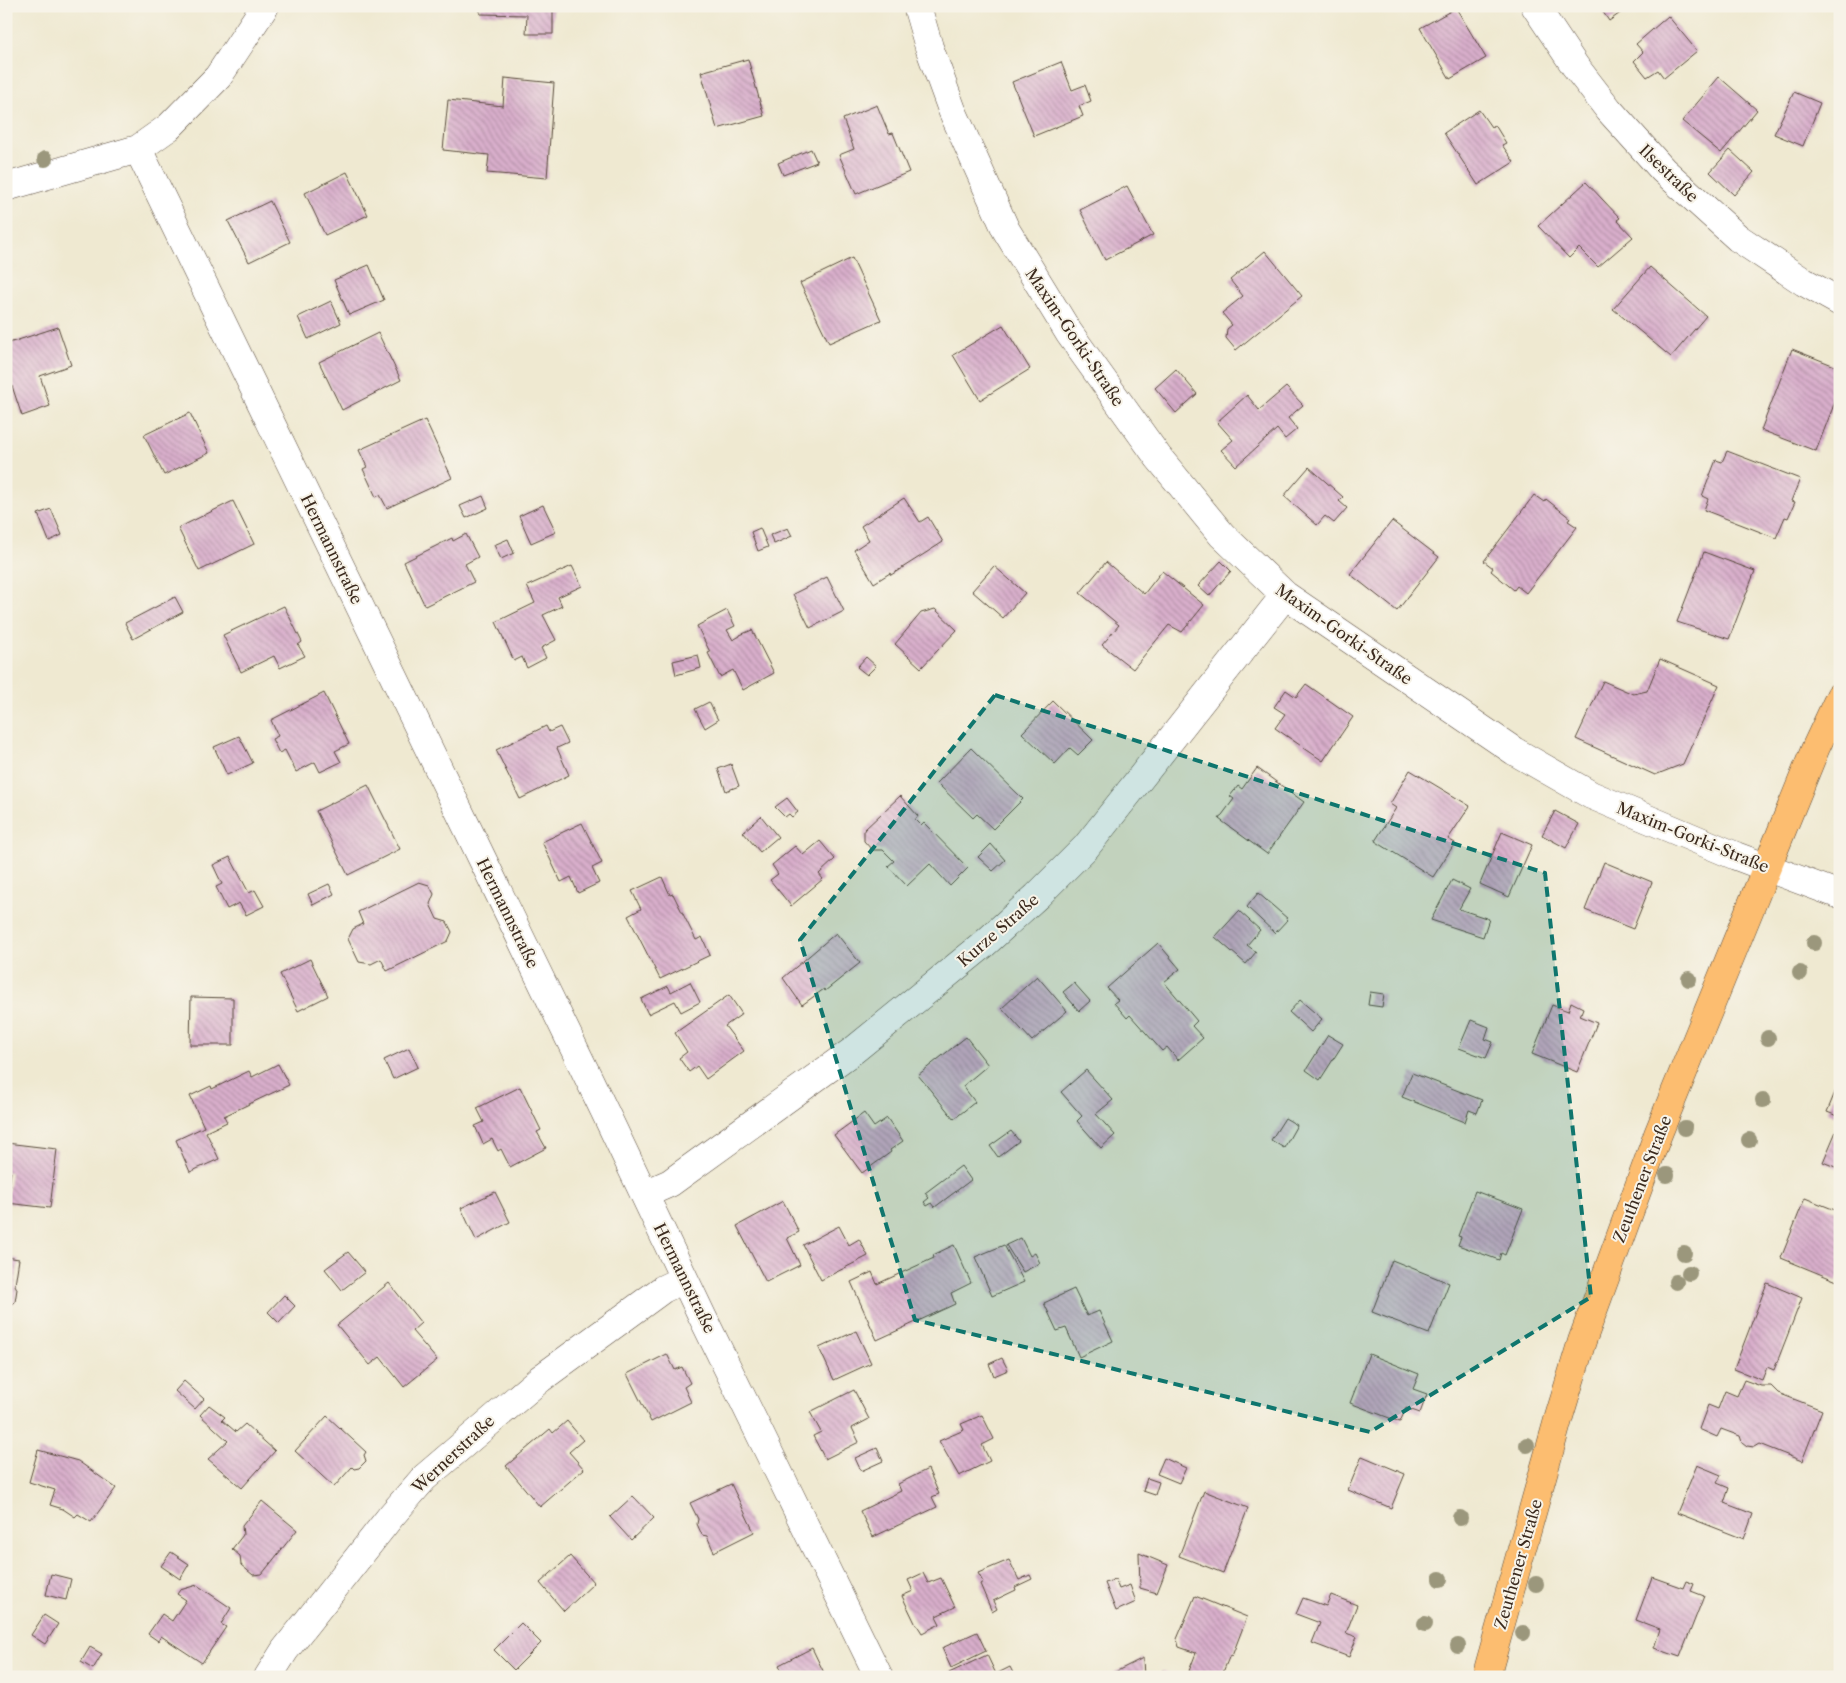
<svg xmlns="http://www.w3.org/2000/svg" width="1846" height="1683" viewBox="0 0 1846 1683" font-family="'Libre Caslon Text',serif">
<defs>
<pattern id="building-back-hatch" width="6" height="6" patternUnits="userSpaceOnUse" patternTransform="scale(1.25)"><rect width="6" height="6" fill="#d9afcc"/><path d="M-1 5l2 2M0 0l6 6M5-1l2 2" fill="none" stroke="#b18fa5"/></pattern>
</defs>
<rect width="100%" height="100%" fill="#f7f3e8"/>
<filter id="ink" filterUnits="userSpaceOnUse"><feTurbulence type="fractalNoise" baseFrequency=".02" numOctaves="2"/><feDisplacementMap in="SourceGraphic" scale="10" xChannelSelector="R" yChannelSelector="G"/><feConvolveMatrix kernelMatrix="1 2 1 2 8 2 1 2 1" color-interpolation-filters="sRGB"/></filter>
<filter id="wash" filterUnits="userSpaceOnUse"><feTurbulence type="fractalNoise" baseFrequency=".0096" numOctaves="4" result="noise"/><feDisplacementMap in="SourceGraphic" scale="20" xChannelSelector="R" yChannelSelector="G"/><feGaussianBlur stdDeviation="1.12" result="paint"/><feColorMatrix in="noise" values="0 0 0 0 0 0 0 0 0 0 0 0 0 0 0 0 0 1.4 0 .05"/><feComposite in="paint" operator="in"/></filter>
<g filter="url(#wash)">
<rect width="100%" height="100%" fill="#efe9d1"/>
<g id="blocks">
<path fill="url(#building-back-hatch)" d="M480,6H553V34H526L527,15L480,14Z
M1599,6H1630L1609,21Z
M1456,8L1486,58L1450,79L1420,28Z
M1668,16L1697,51L1664,78L1658,70L1647,77L1634,61L1643,52L1636,44Z
M748,59L764,116L717,129L701,72Z
M1061,62L1072,90L1085,85L1091,101L1079,106L1083,116L1034,136L1012,82Z
M1719,77L1757,110L1721,153L1682,121Z
M505,78L554,83L547,178L487,173L489,155L443,150L448,100L503,106Z
M1794,92L1820,103L1803,146L1774,134Z
M877,105L889,134L893,133L909,172L856,194L839,155L854,149L843,119Z
M1479,110L1491,127L1495,125L1506,143L1502,145L1514,162L1478,185L1444,133Z
M811,149L817,162L783,175L778,163Z
M1730,150L1754,172L1734,195L1710,172Z
M347,172L368,215L325,235L305,193Z
M1586,182L1620,218L1617,220L1633,237L1598,267L1579,248L1569,258L1538,226Z
M1127,186L1153,235L1105,260L1080,210Z
M270,201L290,242L249,262L228,221Z
M1265,251L1302,296L1236,350L1226,338L1227,329L1232,325L1222,313L1243,296L1230,280Z
M852,258L881,320L829,343L800,283Z
M369,265L384,300L349,315L334,280Z
M1650,267L1706,316L1671,357L1613,309Z
M331,301L341,323L308,339L298,317Z
M1003,325L1030,369L980,400L953,355Z
M58,327L71,365L40,376L50,406L22,416L6,368V344Z
M378,333L401,380L342,410L319,362Z
M1792,349L1840,368V389L1816,451L1761,430Z
M1176,369L1197,394L1176,413L1155,388Z
M1286,387L1303,405L1288,418L1297,429L1285,439L1277,429L1236,466L1221,450L1233,440L1217,422L1247,395L1259,410Z
M190,413L209,453L164,475L144,435Z
M425,420L452,478L387,508L380,495L376,497L363,469L367,467L359,450Z
M1727,451L1800,479L1791,501L1795,502L1788,518L1785,517L1776,538L1704,510L1708,499L1702,496L1716,460L1722,462Z
M1309,467L1343,497L1339,501L1347,508L1334,523L1325,516L1317,525L1284,496Z
M1534,495L1544,502L1546,499L1570,518L1568,521L1577,527L1526,593L1517,586L1514,590L1491,571L1493,568L1484,561Z
M483,496L488,508L466,518L460,506Z
M904,498L920,522L928,517L943,542L891,575L890,573L874,583L854,550L869,540L861,526Z
M233,501L254,544L199,571L178,528Z
M543,505L556,532L531,543L519,516Z
M51,509L62,535L49,541L38,514Z
M1392,521L1439,557L1397,611L1350,574Z
M760,528L768,547L758,551L751,532Z
M788,528L792,536L774,544L770,535Z
M466,534L478,557L465,564L474,582L425,606L404,562L452,538L453,541Z
M508,539L514,553L501,559L494,545Z
M1704,552L1755,571L1729,639L1677,622Z
M1221,561L1231,571L1209,596L1198,586Z
M1106,562L1144,594L1162,571L1204,605L1182,632L1169,625L1133,669L1102,645L1119,625L1080,593Z
M572,566L582,586L558,597L562,606L543,615L556,640L541,648L546,658L527,668L522,657L514,661L496,622L535,603L527,586Z
M994,566L1025,593L1003,618L972,591Z
M827,577L844,611L810,628L793,594Z
M175,597L183,612L133,639L125,623Z
M284,606L302,642L298,645L305,656L280,668L274,656L241,672L223,635Z
M935,609L957,630L921,668L895,644L921,613Z
M727,610L735,626L727,630L733,640L740,636V635L752,630L774,673L743,690L733,670L720,677L708,653L710,652L697,626Z
M698,655L701,668L676,675L673,661Z
M866,657L876,666L867,675L857,667Z
M1660,659L1719,685L1683,764L1655,775L1576,739L1603,681L1633,694L1647,691Z
M1306,684L1353,717L1323,761L1275,728L1285,714L1274,707L1286,690L1296,697Z
M324,693L349,744L335,751L341,762L320,772L315,762L296,772L285,750L279,753L272,739L278,736L271,720Z
M1053,701L1093,740L1078,755L1070,748L1055,764L1022,733Z
M709,702L718,720L705,728L695,709Z
M546,726L549,732L560,727L568,743L557,748L569,775L520,799L496,750Z
M239,736L253,763L227,775L214,747Z
M971,748L1023,799L993,829L977,814L973,818L937,783Z
M731,764L739,786L726,791L718,769Z
M1257,768L1304,802L1267,854L1219,819L1234,799L1230,796L1238,786L1242,789Z
M1410,770L1470,806L1448,839L1455,843L1433,877L1375,841L1396,808L1390,804Z
M368,785L400,849L348,875L316,811Z
M900,796L918,816L915,820L921,826L924,823L968,868L950,886L930,864L907,886L888,866L894,861L883,850H872L864,841V830Z
M787,798L798,812L792,817L789,814L785,817L775,807Z
M1555,811L1579,824L1566,848L1542,835Z
M761,816L778,837L760,852L743,832Z
M582,823L602,863L592,868L599,883L578,893L571,877L561,882L542,842Z
M1502,832L1532,845L1509,897L1480,884Z
M820,841L835,859L819,874L823,879L791,906L770,880L778,874L772,865L795,846L803,855Z
M991,844L1005,860L993,871L978,857Z
M230,857L249,893L255,890L264,906L246,915L239,903L227,909L216,887L222,884L213,865Z
M1604,862L1652,882L1633,929L1585,910Z
M662,877L670,895L673,894L696,940L702,937L710,955L660,979L628,916L641,909L632,891Z
M1452,880L1470,889L1459,909L1489,919L1483,937L1431,920Z
M419,882L429,885L434,894L430,904L437,919L447,922L452,932L448,941L387,971L381,959L371,964L359,962L348,939L353,929L363,924L358,912Z
M329,884L334,894L313,905L308,894Z
M1258,893L1288,919L1275,933L1247,907Z
M1239,911L1260,930L1247,945L1256,952L1246,964L1215,937Z
M836,933L860,963L825,991L824,989L802,1005L783,978Z
M1158,943L1180,969L1164,982L1197,1021L1192,1026L1203,1038L1178,1060L1167,1047L1162,1051L1130,1015L1127,1018L1114,1003L1118,1000L1107,988Z
M310,959L328,996L298,1011L280,974Z
M1037,976L1067,1011L1032,1041L1002,1008Z
M690,982L700,1002L681,1012L675,1001L648,1014L641,999L668,986L671,992Z
M1074,983L1090,1001L1079,1011L1063,992Z
M1370,992L1384,994L1382,1007L1368,1005Z
M729,995L742,1014L725,1026L744,1051L706,1079L697,1066L689,1072L679,1058L687,1052L675,1033Z
M191,997L233,998V1045H190Z
M1300,1000L1322,1019L1311,1032L1289,1012Z
M1571,1002L1583,1008L1580,1016L1597,1023L1577,1072L1532,1054L1552,1005L1568,1011Z
M1471,1020L1489,1027L1485,1039L1493,1042L1486,1058L1459,1048Z
M1328,1035L1343,1044L1320,1080L1306,1070Z
M966,1037L988,1065L963,1086L975,1102L954,1119L918,1075Z
M409,1048L418,1067L393,1079L384,1060Z
M278,1064L289,1085L224,1116L227,1122L206,1132L219,1159L190,1172L176,1140L204,1127L190,1096L211,1086L212,1089L249,1071L252,1077Z
M1086,1070L1113,1100L1096,1114L1115,1135L1101,1148L1077,1121L1082,1116L1061,1092Z
M1412,1073L1482,1100L1477,1113L1469,1110L1465,1122L1402,1097Z
M1840,1080V1117L1827,1112Z
M520,1087L541,1130L537,1132L546,1148L510,1167L501,1149L498,1151L492,1139L483,1144L475,1126L484,1122L477,1108Z
M864,1113L874,1127L887,1118L903,1141L890,1150L891,1152L862,1173L834,1135Z
M1285,1118L1297,1125L1284,1148L1271,1140Z
M1840,1122V1169L1823,1162Z
M1011,1131L1019,1141L998,1157L990,1146Z
M6,1143L57,1149L50,1208L7,1203L11,1172H6Z
M961,1166L971,1180L935,1207L932,1203L927,1206L924,1202L929,1198L925,1193Z
M1475,1191L1523,1209L1505,1255L1501,1253L1499,1260L1458,1245L1461,1237L1458,1236Z
M495,1192L510,1222L476,1240L461,1208Z
M1805,1198L1840,1212V1274L1837,1281L1781,1258Z
M783,1201L799,1232L787,1238L800,1265L766,1282L737,1226Z
M839,1226L849,1245L859,1239L868,1256L821,1280L803,1245Z
M1021,1238L1030,1256L1035,1253L1040,1263L1023,1272L1006,1245Z
M954,1245L971,1283L951,1293L955,1304L877,1340L851,1282L872,1272L877,1284L934,1258L933,1255Z
M1004,1245L1024,1282L992,1296L975,1257Z
M348,1252L365,1272L342,1290L325,1269Z
M6,1257L19,1259L15,1285L17,1289L15,1302L11,1305V1311L6,1310Z
M1392,1260L1449,1283L1429,1334L1372,1312Z
M389,1283L421,1323L412,1331L437,1360L404,1387L380,1357L370,1365L337,1325Z
M1767,1283L1802,1298L1774,1370L1767,1367L1762,1380L1734,1369Z
M1074,1289L1087,1316L1099,1311L1113,1341L1079,1357L1066,1328L1057,1331L1044,1303Z
M284,1295L295,1306L279,1323L268,1312Z
M856,1331L871,1363L834,1380L819,1348Z
M667,1354L675,1370L682,1367L690,1383L684,1387L691,1402L651,1422L627,1374Z
M1369,1354L1419,1374L1413,1389L1427,1394L1420,1413L1406,1408L1400,1422L1350,1403Z
M1002,1358L1008,1370L994,1376L989,1364Z
M1744,1380L1761,1386H1771L1778,1393L1822,1410L1802,1461L1759,1444L1754,1447L1747,1446L1742,1442L1740,1436L1721,1429L1717,1437L1699,1429L1708,1405L1718,1409L1725,1391L1737,1396Z
M184,1381L204,1399L195,1409L175,1391Z
M854,1390L869,1419L852,1428L859,1442L825,1459L813,1436L821,1432L810,1412Z
M209,1405L225,1417L222,1420L236,1432L245,1424L275,1451L242,1488L208,1459L228,1441L200,1415Z
M982,1415L994,1439L982,1445L990,1461L959,1476L939,1441L964,1430L961,1424Z
M327,1416L366,1452L364,1455L366,1461L359,1468L354,1469L352,1467L334,1487L295,1451Z
M567,1421L583,1440L569,1452L584,1469L540,1507L506,1466L550,1429L553,1433Z
M877,1448L883,1461L861,1471L855,1458Z
M38,1450L78,1461L116,1488L91,1522L78,1514L75,1517L63,1509L50,1505L55,1490L29,1482Z
M1362,1456L1405,1474L1391,1508L1348,1490Z
M1164,1458L1186,1468L1179,1483L1157,1474Z
M1697,1465L1721,1475L1717,1483L1729,1488L1724,1503L1753,1514L1744,1539L1677,1513Z
M928,1469L939,1494L932,1497L937,1507L873,1537L860,1511L901,1491L898,1484Z
M1147,1478L1159,1482L1155,1495L1143,1491Z
M731,1484L754,1532L714,1552L707,1536L702,1535L697,1524L698,1519L690,1503Z
M1204,1491L1248,1508L1223,1573L1179,1556Z
M633,1496L654,1518L631,1540L610,1517Z
M262,1501L297,1530L262,1574L253,1575L241,1565L240,1556L232,1549L243,1535L242,1526Z
M171,1552L189,1564L180,1579L161,1566Z
M1139,1553L1168,1565L1157,1593L1140,1588Z
M570,1556L594,1583L564,1611L540,1583Z
M1009,1560L1019,1580L1030,1575L1032,1579L1015,1587L1016,1590L993,1601L997,1609L992,1612L980,1584L983,1582L978,1573Z
M923,1573L928,1583L941,1578L955,1607L936,1616L940,1624L922,1633L917,1625H916L902,1596L913,1591L908,1580Z
M51,1574L71,1579L66,1600L46,1595Z
M1652,1577L1683,1588L1686,1581L1694,1584L1691,1591L1704,1596L1680,1657L1654,1648L1660,1629L1636,1620Z
M1115,1579L1119,1589L1130,1585L1136,1602L1116,1611L1105,1583Z
M197,1585L231,1608L221,1624L226,1627L202,1663L161,1636L158,1641L148,1634L162,1614L172,1621L186,1600L177,1594L180,1590Z
M1331,1595L1357,1605L1346,1633L1357,1637L1349,1657L1312,1643L1320,1623L1296,1614L1303,1598L1326,1606Z
M1195,1596L1247,1617L1232,1656L1230,1655L1221,1677H1204L1189,1671L1196,1653L1179,1647L1177,1639Z
M44,1615L58,1624L45,1644L31,1635Z
M521,1623L541,1643L514,1670L494,1650Z
M977,1632L986,1651L951,1668L942,1648Z
M90,1647L102,1654L93,1669L81,1662Z
M812,1648L826,1677H785L779,1665Z
M987,1655L996,1674L1010,1667L1015,1677H951L949,1673Z
M1143,1658L1144,1677H1105Z
M1162,1671L1178,1676V1677H1160Z"/>
</g>
</g>
<g filter="url(#ink)">
<use href="#blocks" fill-opacity="0" stroke="#564739" stroke-width="1"/>
<g fill="none" stroke-linecap="round" stroke-linejoin="round">
<g stroke="#564739" stroke-width="29">
<path id="minor" d="M917,6L929,47L952,110L1006,230L1069,333L1158,457L1222,535L1285,595L1514,751L1591,795L1736,856L1840,895
M1535,6L1575,66L1609,110L1663,170L1738,238L1804,282L1840,302
M138,149L604,1110L703,1318L879,1677
M6,187L138,149L169,127L218,77L265,6
M645,1194L670,1183L854,1050L983,945L1037,896L1086,847L1285,595
M268,1677L285,1650L391,1516L424,1478L540,1379L663,1289L684,1279"/>
</g>
<g stroke="#564739" stroke-width="29">
<path id="major" d="M1486,1677L1558,1420L1582,1341L1658,1134L1816,747L1840,696"/>
</g>
<use href="#minor" stroke="#fff" stroke-width="28"/>
<use href="#major" stroke="#fcbd6f" stroke-width="28"/>
</g>
<g fill="#9b977c">
<circle cx="45" cy="159" r="8"/>
<circle cx="1814" cy="943" r="8"/>
<circle cx="1800" cy="973" r="8"/>
<circle cx="1689" cy="979" r="8"/>
<circle cx="1768" cy="1038" r="8"/>
<circle cx="1763" cy="1100" r="8"/>
<circle cx="1685" cy="1128" r="8"/>
<circle cx="1749" cy="1140" r="8"/>
<circle cx="1667" cy="1175" r="8"/>
<circle cx="1684" cy="1253" r="8"/>
<circle cx="1689" cy="1273" r="8"/>
<circle cx="1676" cy="1282" r="8"/>
<circle cx="1527" cy="1445" r="8"/>
<circle cx="1460" cy="1518" r="8"/>
<circle cx="1440" cy="1579" r="8"/>
<circle cx="1536" cy="1584" r="8"/>
<circle cx="1425" cy="1624" r="8"/>
<circle cx="1523" cy="1633" r="8"/>
<circle cx="1458" cy="1646" r="8"/>
</g>
</g>
<path fill="#0f766e" fill-opacity="0.2" stroke="#0f766e" stroke-width="4" stroke-dasharray="10 6" stroke-linejoin="round" d="M995,695L1545,873L1591,1297L1370,1432L915,1320L800,940Z"/>
<g text-anchor="middle" stroke-width="4" stroke-linejoin="round" paint-order="stroke">
<g font-size="16" fill="#3b2a1e" stroke="#f7f3e8">
<text transform="translate(1669 173) rotate(44)" y="6">Ilsestraße</text>
<text transform="translate(1075 337) rotate(56)" y="6">Maxim-Gorki-Straße</text>
<text transform="translate(332 549) rotate(64)" y="6">Hermannstraße</text>
<text transform="translate(1344 634) rotate(35)" y="6">Maxim-Gorki-Straße</text>
<text transform="translate(1693 837) rotate(22)" y="6">Maxim-Gorki-Straße</text>
<text transform="translate(508 913) rotate(64)" y="6">Hermannstraße</text>
<text transform="translate(998 930) rotate(-41)" y="6">Kurze Straße</text>
<text transform="translate(1642 1179) rotate(-69)" y="6">Zeuthener Straße</text>
<text transform="translate(685 1278) rotate(64)" y="6">Hermannstraße</text>
<text transform="translate(453 1454) rotate(-43)" y="6">Wernerstraße</text>
<text transform="translate(1518 1564) rotate(-74)" y="6">Zeuthener Straße</text>
</g>
</g>
<rect width="1846" height="1683" fill="none" stroke="#f7f3e8" stroke-width="25"/>
</svg>
